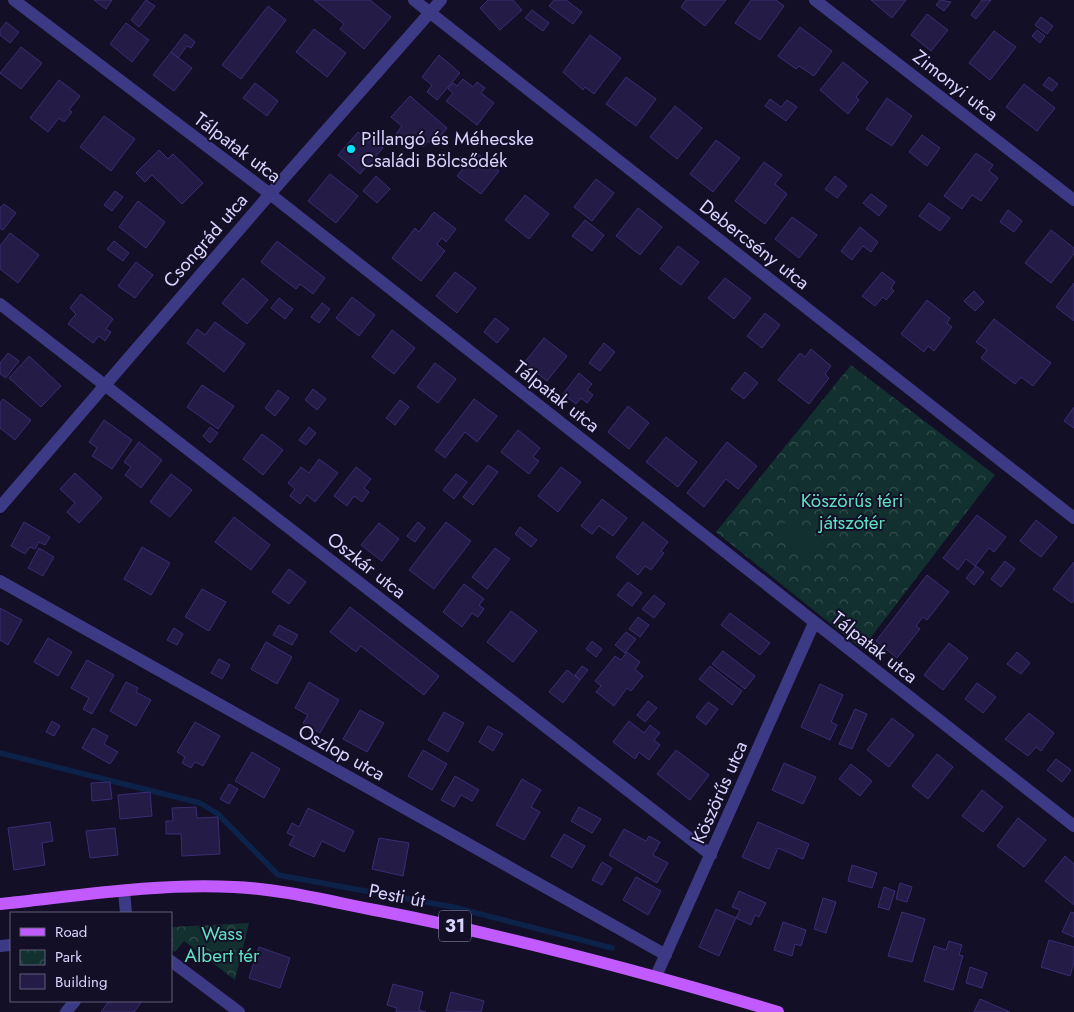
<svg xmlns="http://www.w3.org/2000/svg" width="1074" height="1012" viewBox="0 0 1074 1012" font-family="Jost,sans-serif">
<defs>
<pattern id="park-crowns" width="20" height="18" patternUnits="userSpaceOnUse" patternTransform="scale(1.25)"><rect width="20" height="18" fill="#12302f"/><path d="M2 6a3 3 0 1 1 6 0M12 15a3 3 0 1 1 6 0" fill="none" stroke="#344d4e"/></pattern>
</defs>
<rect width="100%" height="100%" fill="#130f26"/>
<path fill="url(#park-crowns)" d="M851,365L995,475L862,649L716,532Z
M249,923L235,980L184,941L175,952L171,949V927Z"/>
<path fill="#12302f" d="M790,516L819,539L803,558L775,535Z"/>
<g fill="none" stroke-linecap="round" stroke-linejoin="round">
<path stroke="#0c2248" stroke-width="5.5" d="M0,753L200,803L218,814L278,875L453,907L612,948"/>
</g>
<path fill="#241b47" stroke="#3b2d73" d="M94,0H112L106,9Z
M146,0L155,6L139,27L131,20Z
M314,0H370L391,17L364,49L340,29L344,24Z
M488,0H513L522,10L500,30L480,8Z
M554,0H566L582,12L573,24L549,6Z
M686,0H726L705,26L681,7Z
M751,0H776L784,6L760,40L735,23Z
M871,0H906L892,18Z
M940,0L951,2L944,11L936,5Z
M982,0H991L976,19L971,15Z
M268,6L286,20L241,79L222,65Z
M532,10L549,23L543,31L525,18Z
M927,14L948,30L931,51L911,35Z
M1041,17L1053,26L1047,34L1035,25Z
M6,22L19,32L10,43L0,35V30Z
M126,23L149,40L132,62L110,44Z
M800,27L832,51L814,76L799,66L796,69L778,56Z
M314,29L346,53L327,77L296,52Z
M1037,30L1045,36L1040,43L1032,36Z
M994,31L1016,47L990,80L969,63Z
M185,34L195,42L191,48L187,46L178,58L171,52Z
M590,35L621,58L594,94L585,87L583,90L563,72Z
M21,47L42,63L21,89L0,73Z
M171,52L192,68L174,91L153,75Z
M439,55L460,73L437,100L427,92L432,85L422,77Z
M843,62L868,82L856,97L859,100L848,114L820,90Z
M626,77L656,99L636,126L606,104Z
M1049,77L1058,84L1052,91L1043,85Z
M463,79L473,87L477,82L485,88L481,93L494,103L477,125L446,101L453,93L448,89L453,83L457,86Z
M59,80L80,96L69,110L72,112L64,122L59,118L48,132L30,118Z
M255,83L278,101L267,116L243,98Z
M1024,84L1055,108L1037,131L1006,107Z
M410,96L447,128L433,145L428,141L423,147L416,140L411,146L396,134L402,126L391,117Z
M887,98L912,116L892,146L866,129Z
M770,99L781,107L787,100L797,107L786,121L765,106Z
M675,106L702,128L677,159L650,137Z
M104,116L135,139L111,171L80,147Z
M358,132L369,142L372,139L383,148L360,174L338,155Z
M922,135L940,148L927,166L909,152Z
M716,140L740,158L713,192L690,174Z
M159,150L168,159L173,154L203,183L182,204L152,175L145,182L136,173Z
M476,152L499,171L481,194L457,176Z
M976,153L993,165L989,171L998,178L981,201L972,195L962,209L944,196Z
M764,162L782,175L775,184L787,194L765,224L735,201Z
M330,174L358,196L336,223L308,201Z
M376,176L390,189L377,203L363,191Z
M835,176L847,186L837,198L825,189Z
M596,179L614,193L592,221L574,207Z
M115,191L123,197L112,211L104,205Z
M871,194L887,206L879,216L863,203Z
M525,195L549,214L529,239L505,220Z
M138,201L165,222L146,248L119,227Z
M929,203L950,218L940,231L919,216Z
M4,204L16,213L3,230L0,228V208Z
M638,208L662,227L640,255L616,236Z
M1008,210L1022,221L1014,232L1000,222Z
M434,212L456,229L446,242L442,238L437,244L445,251L421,281L392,258L415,228L419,232Z
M792,217L817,235L799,258L775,239Z
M585,220L604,235L592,251L572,236Z
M860,227L878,242L871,252L863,246L852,260L841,251Z
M1051,230L1074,248V254L1051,283L1025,263Z
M10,233L39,255L18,283L0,269V246Z
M114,241L129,253L123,261L107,249Z
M277,241L325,278L313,294L300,284L296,289L261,262Z
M678,246L699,262L681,285L660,269Z
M136,262L153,275L135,298L118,286Z
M455,272L476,288L457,313L436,296Z
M882,272L895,282L891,288L894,291L886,300L883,297L875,306L862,296Z
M243,278L268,300L247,324L222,303Z
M725,278L751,298L734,319L708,298Z
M1074,283V321L1056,307Z
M974,291L984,302L975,311L964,301Z
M81,294L113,319L106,329L111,332L105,341L99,336L93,343L68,324L76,314L70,308Z
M352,297L375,315L359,336L336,318Z
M279,298L293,309L285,319L271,308Z
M927,300L950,318L947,323L952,327L934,351L928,346L924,352L901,334Z
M322,303L330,309L319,323L311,317Z
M765,313L780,325L762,348L747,336Z
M495,318L509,329L497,343L484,332Z
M994,319L1051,363L1033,386L1021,377L1015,384L981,358L987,350L976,342Z
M215,322L245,344L224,372L187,343L197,329L205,335Z
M392,330L415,348L394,374L372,357Z
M544,338L567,356L547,381L524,363Z
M604,343L615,352L600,371L589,363Z
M811,349L831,366L825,374L829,378L809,404L778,380L800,353L805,357Z
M8,353L19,361L6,378L0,374V363Z
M29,356L61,386L41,407L9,378Z
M435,363L456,379L438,403L417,387Z
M745,372L758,383L744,399L731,389Z
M579,373L592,384L587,390L593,395L587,403L581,398L576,404L563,394Z
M202,385L234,406L218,429L187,407Z
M313,389L326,399L317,410L305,400Z
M278,390L289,398L275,416L265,408Z
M3,399L31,420L15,440L0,428V403Z
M474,399L497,416L477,442L465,432L445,458L435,450Z
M400,400L409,407L395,425L386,418Z
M628,406L649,423L629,449L608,432Z
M1074,407V428L1064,421Z
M104,420L132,440L112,469L92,456L97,448L89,442Z
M210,427L218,433L210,443L203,436Z
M309,427L316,433L306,445L299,440Z
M518,430L540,448L533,457L539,461L529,474L501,452Z
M262,434L283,450L263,475L243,459Z
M666,437L697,462L678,487L646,462Z
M139,442L162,460L141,488L125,475L131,467L124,462Z
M727,442L757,466L738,489L726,479L704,507L687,493Z
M319,459L338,473L315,502L307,495L300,504L290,496L295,489L288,483L301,467L309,473Z
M488,465L498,472L473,505L463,497Z
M356,467L371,479L364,488L369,492L362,502L354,496L347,506L334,496Z
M561,467L581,482L558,512L538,496Z
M75,473L102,498L79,523L67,512L75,503L60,489Z
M171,474L192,490L170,517L150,502Z
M456,474L467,482L454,499L443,490Z
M602,499L627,518L613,536L599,526L592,534L581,526Z
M977,515L1006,537L994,552L989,548L975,566L966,559L958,570L943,558Z
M234,517L270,545L251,570L215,542Z
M1036,520L1057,537L1041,557L1020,541Z
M24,522L50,537L45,545L39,542L35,549L30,547L25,554L11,546Z
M418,522L425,528L415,542L407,536Z
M446,522L471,541L434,589L409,570Z
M643,522L668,542L661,551L664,553L651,570L645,566L638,575L616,557Z
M379,523L399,539L382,561L361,545Z
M520,527L537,540L531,547L515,534Z
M142,547L170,563L151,595L124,579Z
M39,548L54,557L43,576L28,568Z
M495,548L510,559L487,589L472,577Z
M1005,561L1015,569L1001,587L991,579Z
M1074,562V600L1072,603L1053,589Z
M976,566L984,572L974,585L966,578Z
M289,569L306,582L289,604L272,592Z
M927,575L949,592L927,620L923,617L916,626L920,629L897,658L876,641Z
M628,582L642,593L632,606L617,595Z
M464,584L484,599L479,605L484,609L478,617L472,613L462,627L443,612Z
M202,589L226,602L209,631L185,617Z
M654,595L665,604L654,618L642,609Z
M350,607L439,676L424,695L361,646L356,652L330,632Z
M0,608L22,620L8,645L0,640Z
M511,611L537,631L513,662L487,642Z
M730,613L770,643L760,655L721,625Z
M638,617L649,625L640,637L629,629Z
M279,625L298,635L292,645L273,635Z
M174,628L183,634L177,645L167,640Z
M626,632L636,639L625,653L615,645Z
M48,638L72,652L58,676L34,662Z
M592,641L602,649L596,657L586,649Z
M266,642L292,657L277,684L251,669Z
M949,643L968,658L943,690L924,675Z
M723,651L755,676L745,689L712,664Z
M627,652L640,662L635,669L643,676L631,691L627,688L614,706L596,692L601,686L595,681L615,656L621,660Z
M1017,652L1030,663L1021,674L1007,664Z
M219,659L230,665L222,679L211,673Z
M87,660L114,675L92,714L83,709L89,698L71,688Z
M582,666L588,670L580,680L575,675Z
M710,666L742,691L732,705L699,679Z
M567,670L580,680L563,703L549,692Z
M126,682L138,688L136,692L151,700L136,726L110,711Z
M309,682L339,700L320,733L303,723L308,715L295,708Z
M977,683L996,697L983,713L965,699Z
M820,684L843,695L831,722L837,725L830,740L801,727Z
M648,701L657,708L645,722L637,715Z
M708,702L718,709L706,725L696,717Z
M855,709L867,714L852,749L839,744Z
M360,710L384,723L367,752L343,739Z
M444,712L464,723L448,752L428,740Z
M1029,713L1054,733L1041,751L1036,747L1028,756L1005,739Z
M892,718L914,735L889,767L867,750Z
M52,721L60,726L54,736L46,732Z
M629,721L644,733L650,725L660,733L654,740L660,745L649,760L639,752L635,759L613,742Z
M195,722L220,736L203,766L195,762L191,768L182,763L185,757L177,752Z
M488,726L503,734L493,751L479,742Z
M93,728L108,736L104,744L118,752L110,764L82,748Z
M423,750L447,764L432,790L408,776Z
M676,750L709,775L690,800L657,774Z
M252,752L280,769L264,798L235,781Z
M937,754L953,767L928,799L912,786Z
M1056,759L1071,770L1062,782L1047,770Z
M784,763L816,777L803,804L772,790Z
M851,764L872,781L860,796L839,779Z
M455,776L479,790L472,801L461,795L454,807L441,800Z
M522,779L541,790L531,807L540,812L524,840L496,825Z
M110,782L112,799L92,801L91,783Z
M229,784L238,789L229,804L220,799Z
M982,790L1003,807L983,832L962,816Z
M150,792L152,816L120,819L118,795Z
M196,807L197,818L218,817L220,854L182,856L181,834H166V821H173L172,808Z
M579,807L601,819L592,833L571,821Z
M308,808L354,831L344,852L322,841L314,857L289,845L294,836L287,833L292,823L299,827Z
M1018,818L1046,840L1024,867L997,846Z
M50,822L53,841L42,843L45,865L14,870L8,828Z
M758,822L809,844L803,859L778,848L769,869L742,857Z
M115,828L118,855L90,858L86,831Z
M624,829L646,841L649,836L660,842L653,855L668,863L657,883L609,855Z
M564,834L585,846L572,868L551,856Z
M379,838L409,843L403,876L372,869Z
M1065,856L1074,864V905L1045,881Z
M602,862L612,868L602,885L592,880Z
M852,865L877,873L872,888L848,881Z
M636,877L661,891L648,915L623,900Z
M900,883L912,887L907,902L896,899Z
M884,887L895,891L889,910L878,907Z
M739,891L766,903L759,917L755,915L751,925L736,918L740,910L732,907Z
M823,898L836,902L826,933L814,929Z
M716,909L736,918L719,956L699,947Z
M902,912L925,919L912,962L888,956Z
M1071,912L1074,913V937L1062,932Z
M783,922L806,930L801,946L795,944L792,956L774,950Z
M1049,940L1074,947V962L1070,976L1041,967Z
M949,941L962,945L959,955L963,956L953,990L924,981L934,946L946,950Z
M259,947L290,958L280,988L249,978Z
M970,967L987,973L982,988L966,983Z
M393,984L423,992L419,1010L426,1012H396L397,1008L387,1005Z
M451,992L484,1001L481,1012L446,1011Z
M980,999L1010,1012H974Z
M109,1001H142L134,1012H101Z"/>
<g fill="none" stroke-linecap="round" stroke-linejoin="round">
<path stroke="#3d3a85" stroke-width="12" d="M14,0L270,194L1074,826
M414,0L1074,518
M815,0L1074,200
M0,304L711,855
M0,507L270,194L441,0
M0,581L666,955
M124,891L126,913
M0,946L11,945
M171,961L239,1012
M656,976L814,623
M66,1012L75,1001"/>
<path stroke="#c25bff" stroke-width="12" d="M0,904C77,896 156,883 234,887C283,889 332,902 380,911C514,937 647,973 778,1012"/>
</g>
<circle fill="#00e5ff" stroke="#130f26" stroke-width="2" cx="351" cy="149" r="5"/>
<g text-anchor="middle" stroke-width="4" stroke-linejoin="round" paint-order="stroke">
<rect fill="#130f26" stroke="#9e99be" stroke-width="1" x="439" y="910.5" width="32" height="31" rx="4"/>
<g font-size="18" font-weight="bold" fill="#d9d4ff">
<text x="455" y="932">31</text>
</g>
<g font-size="19" fill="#d9d4ff" stroke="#130f26">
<text transform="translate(956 85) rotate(38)" y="7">Zimonyi utca</text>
<text transform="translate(238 147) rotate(37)" y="7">Tálpatak utca</text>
<text transform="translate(205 240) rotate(-49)" y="7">Csongrád utca</text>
<text transform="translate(755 244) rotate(38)" y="7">Debercsény utca</text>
<text transform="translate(557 396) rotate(38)" y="7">Tálpatak utca</text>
<text transform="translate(367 565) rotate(38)" y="7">Oszkár utca</text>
<text transform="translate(875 647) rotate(38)" y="7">Tálpatak utca</text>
<text transform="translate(342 752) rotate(29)" y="7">Oszlop utca</text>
<text transform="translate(719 792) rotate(-66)" y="7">Köszörűs utca</text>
<text transform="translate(397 895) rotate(11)" y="7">Pesti út</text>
</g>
<g font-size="19" fill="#d9d4ff" stroke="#130f26" text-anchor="start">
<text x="361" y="145">Pillangó és Méhecske<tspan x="361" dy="22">Családi Bölcsődék</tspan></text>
</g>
<g font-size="19" fill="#5fe0c0" stroke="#130f26">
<text x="852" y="507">Köszörűs téri<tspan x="852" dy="22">játszótér</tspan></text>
<text x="222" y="940">Wass<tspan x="222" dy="22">Albert tér</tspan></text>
</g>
</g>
<rect x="10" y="912" width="162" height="90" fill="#130f26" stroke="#625e7d"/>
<rect x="20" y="928" width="25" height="8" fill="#c25bff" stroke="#625e7d"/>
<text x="55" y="937" font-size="15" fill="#d9d4ff">Road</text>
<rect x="20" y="950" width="25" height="15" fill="url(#park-crowns)" stroke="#625e7d"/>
<text x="55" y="962" font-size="15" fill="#d9d4ff">Park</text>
<rect x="20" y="974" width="25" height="15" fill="#241b47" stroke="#625e7d"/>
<text x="55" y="987" font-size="15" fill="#d9d4ff">Building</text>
</svg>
